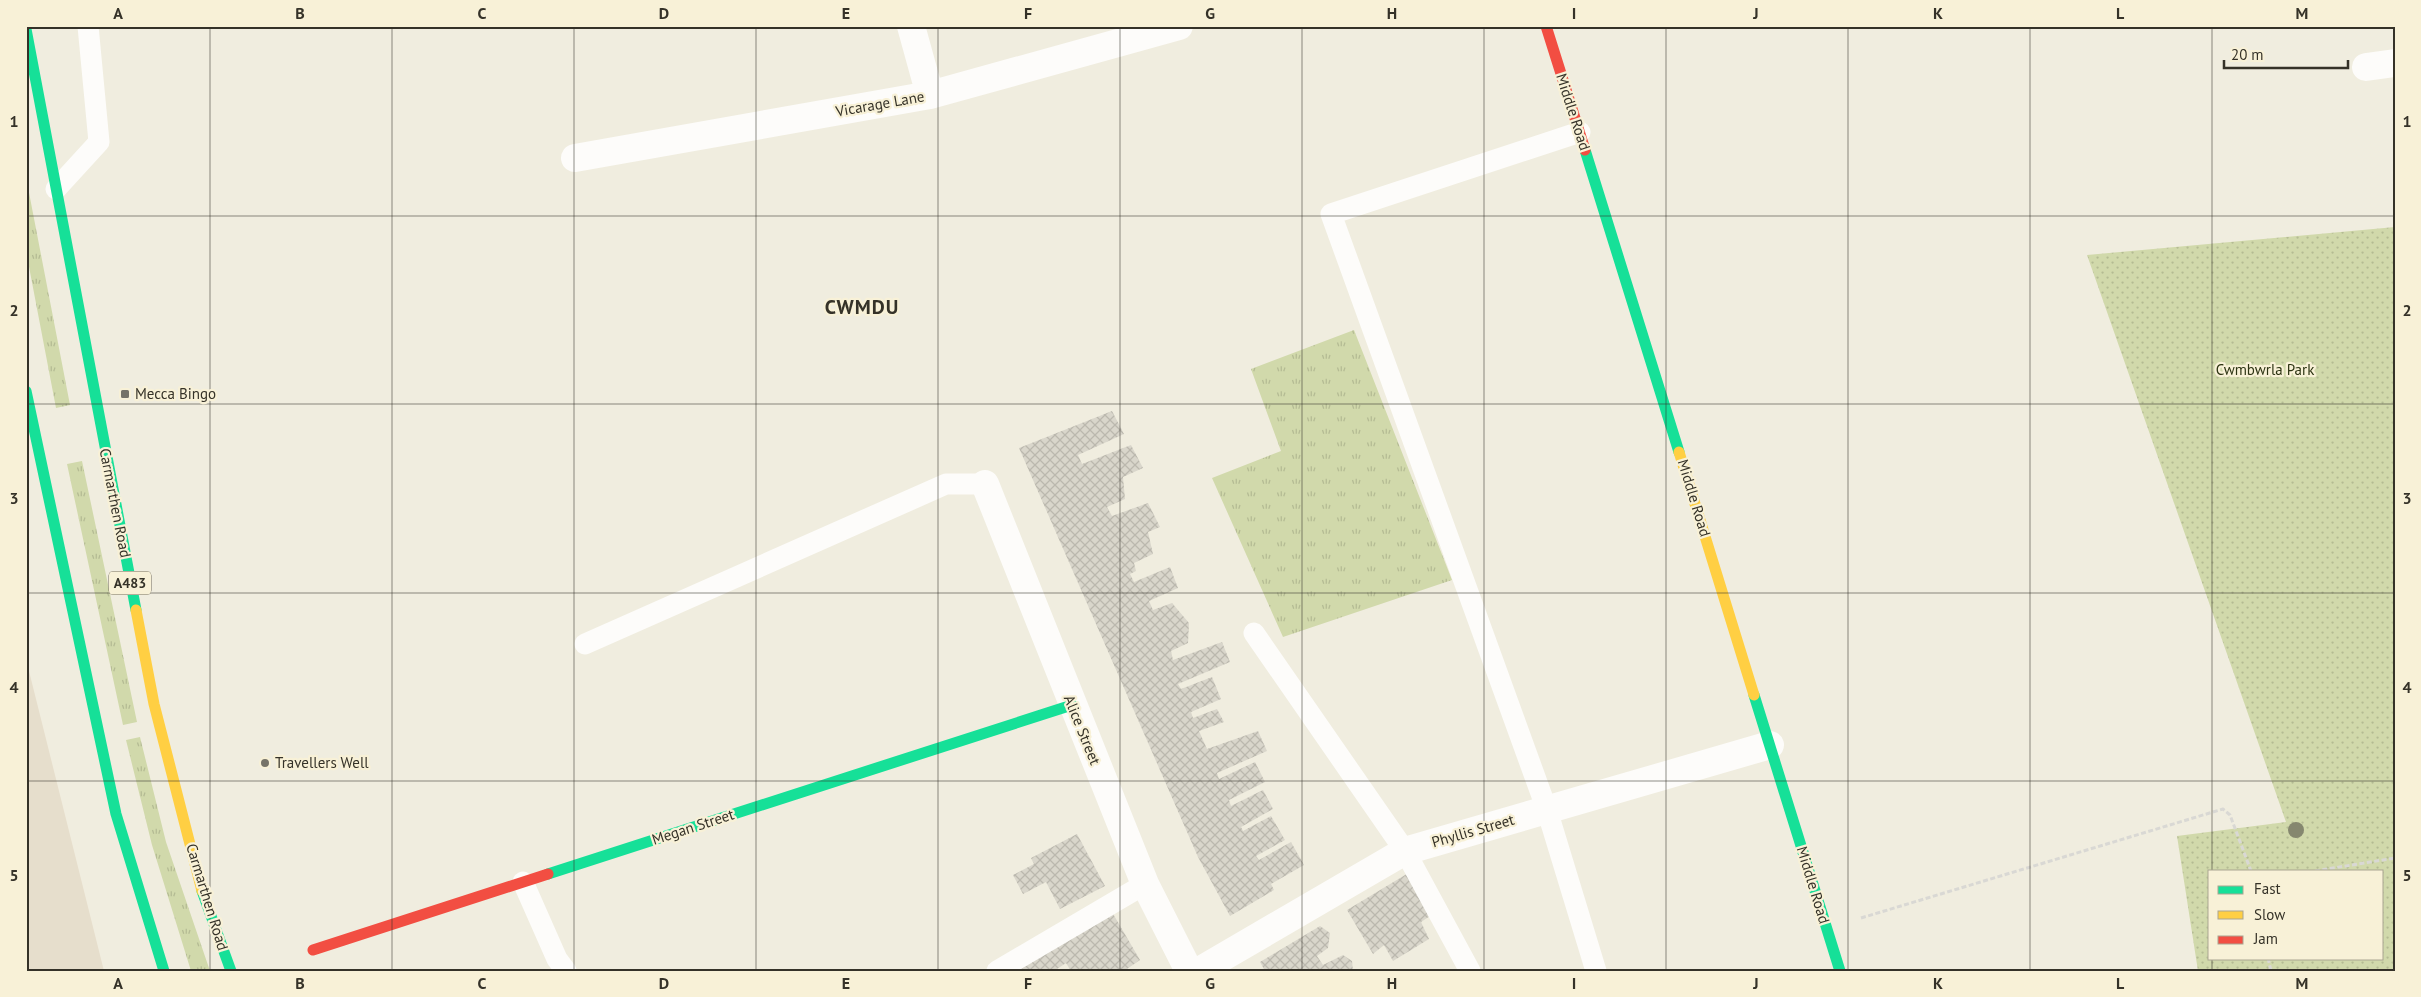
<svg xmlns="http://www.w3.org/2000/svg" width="2421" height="997" viewBox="0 0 2421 997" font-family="'PT Sans',sans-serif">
<defs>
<pattern id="grass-tufts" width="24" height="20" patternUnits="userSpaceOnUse" patternTransform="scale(1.25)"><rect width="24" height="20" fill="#d1d9ab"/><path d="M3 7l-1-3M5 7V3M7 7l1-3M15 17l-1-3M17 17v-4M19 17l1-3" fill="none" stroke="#b4bb93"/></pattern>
<pattern id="park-dots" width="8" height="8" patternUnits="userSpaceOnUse" patternTransform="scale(1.25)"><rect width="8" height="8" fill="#d1d9ab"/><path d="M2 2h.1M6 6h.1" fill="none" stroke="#b4bb93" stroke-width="1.8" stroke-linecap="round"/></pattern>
<pattern id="building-cross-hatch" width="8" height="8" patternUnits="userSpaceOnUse" patternTransform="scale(1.25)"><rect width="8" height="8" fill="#d9d6cb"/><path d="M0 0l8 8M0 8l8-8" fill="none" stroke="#bbb8ae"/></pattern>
</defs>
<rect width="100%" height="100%" fill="#f0eddf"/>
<path fill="#e6decc" d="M26,659L104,971H26Z"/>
<path fill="url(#grass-tufts)" d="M26,177L70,405L56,408L26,251Z
M1354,330L1452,580L1283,637L1212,478L1281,451L1251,369Z
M82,461L137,722L123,725L67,464Z
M140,737L166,842L210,971H191L152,845L126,740Z"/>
<path fill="url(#park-dots)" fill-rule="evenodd" d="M2395,227V971H2198L2177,836L2286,822L2087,255ZM2210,871H2382V958H2210Z"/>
<path fill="url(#building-cross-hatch)" d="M1112,411L1124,434L1078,455L1082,464L1131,445L1143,468L1123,477L1125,499L1107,507L1112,516L1148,503L1160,527L1148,532L1153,554L1134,563L1136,571L1130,574L1134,582L1170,567L1178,588L1149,601L1153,610L1172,603L1189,623L1188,643L1171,651L1173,660L1222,642L1230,662L1178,684L1181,689L1212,677L1221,699L1191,712L1193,718L1217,709L1224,722L1199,731L1207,749L1258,731L1267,751L1217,773L1219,779L1255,762L1265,782L1229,800L1231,806L1263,790L1273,809L1241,827L1243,831L1271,816L1285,840L1256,856L1259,860L1291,842L1304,865L1271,884L1274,890L1230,916L1198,857L1019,448Z
M1077,834L1105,886L1060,909L1046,882L1023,894L1013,875L1034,864L1031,858Z
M1410,872L1433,914L1421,922L1429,939L1393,961L1384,945L1373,954L1347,910Z
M1112,912L1140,960L1124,971H1071L1066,963L1054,971H1017Z
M1320,926L1330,933L1328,948L1317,956L1323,965L1343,955L1352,961L1353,971H1265L1260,962Z"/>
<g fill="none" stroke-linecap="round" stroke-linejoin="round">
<path stroke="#d9d8d4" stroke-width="3" stroke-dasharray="5 2.5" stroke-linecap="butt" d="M2315,871L2395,858
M1861,918L2223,809L2230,815L2251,871
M2268,958L2271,971"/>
<path stroke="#fdfcfa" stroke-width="21" d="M1580,132L1331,214L1547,810L1596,971
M56,189L99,142L88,26
M1254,633L1405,851L1470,971
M585,644L946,484H985
M523,882L557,959L566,971
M997,971L1145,884"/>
<path stroke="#fdfcfa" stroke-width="28" d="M911,26L930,95
M2366,67L2395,63
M575,158L930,95L1179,26
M985,484L1145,884L1189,971
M1199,971L1405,851L1770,745"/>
<path stroke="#16e098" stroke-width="11" d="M26,29L136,610
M1585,150L1679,452
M26,391L116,814L164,971
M1754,695L1840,971
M548,874L1072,705
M202,891L231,971"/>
<path stroke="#ffcf43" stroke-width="11" d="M1679,452L1754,695
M136,610L154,704L202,891"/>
<path stroke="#f24e42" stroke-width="11" d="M1546,26L1585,150
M313,950L548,874"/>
</g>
<circle fill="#85876f" cx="2296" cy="830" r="8"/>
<path fill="none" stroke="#353228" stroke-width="1" stroke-opacity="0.55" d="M210,26V971M392,26V971M574,26V971M756,26V971M938,26V971M1120,26V971M1302,26V971M1484,26V971M1666,26V971M1848,26V971M2030,26V971M2212,26V871M26,216H2395M26,404H2395M26,593H2395M26,781H2395M2212,958V971"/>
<g fill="#767368" stroke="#f8f1d7" stroke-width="2">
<rect x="120" y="389" width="10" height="10" rx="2.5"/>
<circle cx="265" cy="763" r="5"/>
</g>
<g text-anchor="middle" stroke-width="4.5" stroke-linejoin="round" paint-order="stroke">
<rect fill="#f8f1d7" stroke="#706b5c" stroke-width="1" x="109" y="571.5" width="42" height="23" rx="4"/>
<g font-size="14" font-weight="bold" fill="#353228">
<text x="130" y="588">A483</text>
</g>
<g font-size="15" fill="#353228" stroke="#f8f1d7">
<text transform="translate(880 104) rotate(-10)" y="5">Vicarage Lane</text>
<text transform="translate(1573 112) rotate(72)" y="5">Middle Road</text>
<text transform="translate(1694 498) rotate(73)" y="5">Middle Road</text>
<text transform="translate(115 503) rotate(79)" y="5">Carmarthen Road</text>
<text transform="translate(1082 730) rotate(68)" y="5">Alice Street</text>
<text transform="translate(693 827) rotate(-18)" y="5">Megan Street</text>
<text transform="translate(1473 831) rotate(-16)" y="5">Phyllis Street</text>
<text transform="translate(1813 885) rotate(73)" y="5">Middle Road</text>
<text transform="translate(207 897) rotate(73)" y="5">Carmarthen Road</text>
</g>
<g font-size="15" fill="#2d3413" stroke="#f8f1d7">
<text x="2265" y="375">Cwmbwrla Park</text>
</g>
<g font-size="15" fill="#353228" stroke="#f8f1d7" text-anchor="start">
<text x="135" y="399">Mecca Bingo</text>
<text x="275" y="768">Travellers Well</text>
</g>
<g font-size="20" font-weight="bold" letter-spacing="1" fill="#353228" stroke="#f8f1d7">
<text x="862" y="314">CWMDU</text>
</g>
</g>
<rect width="2421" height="997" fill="none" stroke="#f8f1d7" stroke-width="55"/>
<rect x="2208" y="870" width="175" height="90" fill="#f8f1d7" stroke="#aaa591"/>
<rect x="2218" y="886" width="25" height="8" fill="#16e098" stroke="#aaa591"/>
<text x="2254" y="894" font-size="15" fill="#353228">Fast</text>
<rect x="2218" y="911" width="25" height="8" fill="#ffcf43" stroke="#aaa591"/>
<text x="2254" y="920" font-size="15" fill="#353228">Slow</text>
<rect x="2218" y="936" width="25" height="8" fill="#f24e42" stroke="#aaa591"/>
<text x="2254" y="944" font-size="15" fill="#353228">Jam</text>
<path d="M2224 60v8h124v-8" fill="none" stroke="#353228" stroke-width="2.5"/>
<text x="2231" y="60" font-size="15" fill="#353228" stroke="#f8f1d7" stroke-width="4" paint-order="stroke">20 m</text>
<rect x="28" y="28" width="2366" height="942" fill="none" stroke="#353228" stroke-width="2"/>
<g font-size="16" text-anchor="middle" font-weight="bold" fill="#353228">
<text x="118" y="19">A</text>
<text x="300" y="19">B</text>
<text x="482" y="19">C</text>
<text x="664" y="19">D</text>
<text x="846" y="19">E</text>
<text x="1028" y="19">F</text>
<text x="1210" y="19">G</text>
<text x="1392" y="19">H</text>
<text x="1574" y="19">I</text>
<text x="1756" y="19">J</text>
<text x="1938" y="19">K</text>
<text x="2120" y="19">L</text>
<text x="2302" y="19">M</text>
<text x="14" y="127">1</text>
<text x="2407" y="127">1</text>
<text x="14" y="316">2</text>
<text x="2407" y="316">2</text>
<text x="14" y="504">3</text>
<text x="2407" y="504">3</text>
<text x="14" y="693">4</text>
<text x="2407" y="693">4</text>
<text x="14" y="881">5</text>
<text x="2407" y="881">5</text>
<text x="118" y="989">A</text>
<text x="300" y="989">B</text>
<text x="482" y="989">C</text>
<text x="664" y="989">D</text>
<text x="846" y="989">E</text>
<text x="1028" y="989">F</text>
<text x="1210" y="989">G</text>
<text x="1392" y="989">H</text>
<text x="1574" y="989">I</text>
<text x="1756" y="989">J</text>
<text x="1938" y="989">K</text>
<text x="2120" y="989">L</text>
<text x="2302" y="989">M</text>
</g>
</svg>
